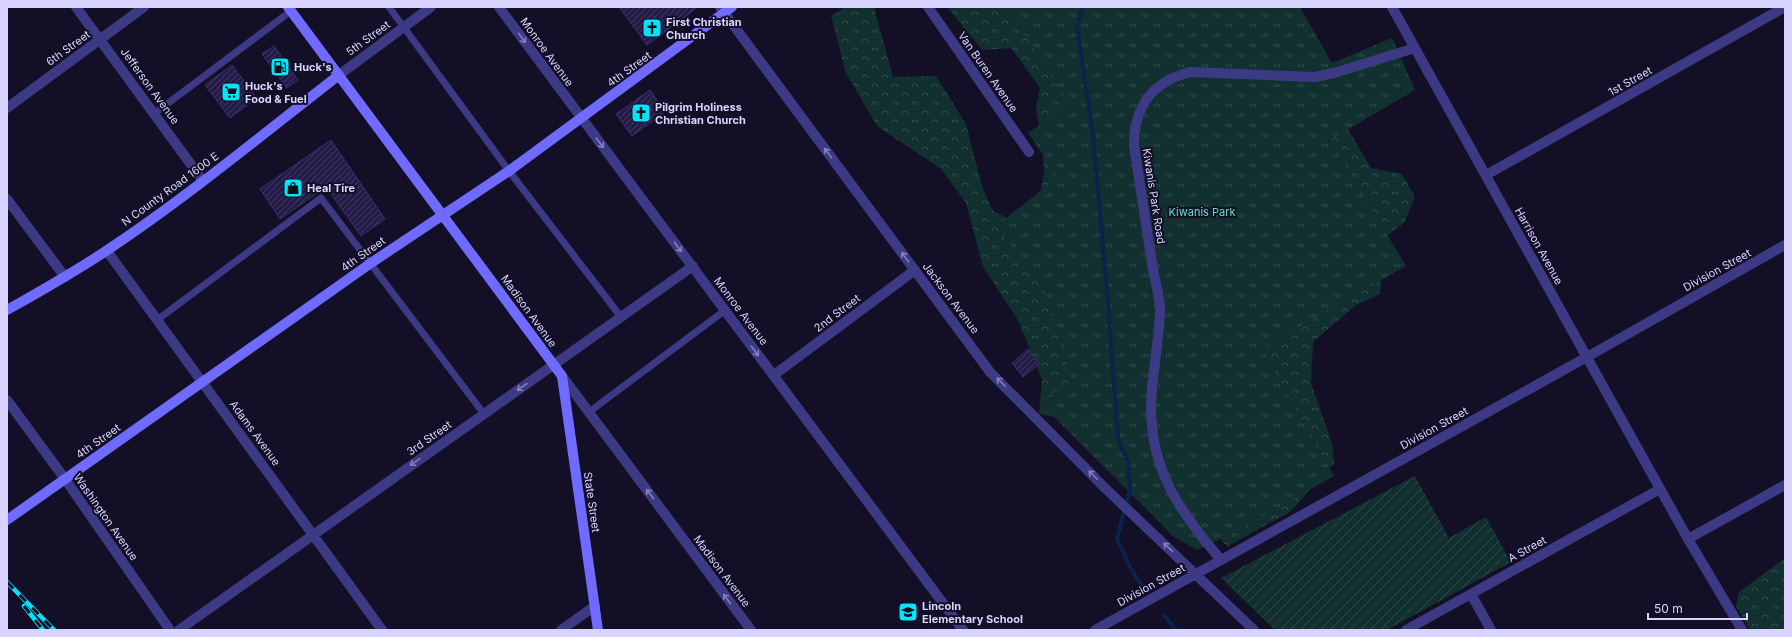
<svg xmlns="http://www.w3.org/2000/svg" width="1792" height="637" viewBox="0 0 1792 637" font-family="Inter,sans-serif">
<defs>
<pattern id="forest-crowns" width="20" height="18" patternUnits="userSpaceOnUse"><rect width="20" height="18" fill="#12302f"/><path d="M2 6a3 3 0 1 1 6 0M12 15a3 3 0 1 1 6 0" fill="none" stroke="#344d4e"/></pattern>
<pattern id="park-tufts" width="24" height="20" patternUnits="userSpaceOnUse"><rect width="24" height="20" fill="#12302f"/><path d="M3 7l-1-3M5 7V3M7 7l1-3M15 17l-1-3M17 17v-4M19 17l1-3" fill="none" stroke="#344d4e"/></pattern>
<pattern id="garden-furrows" width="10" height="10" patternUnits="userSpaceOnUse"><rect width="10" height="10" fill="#12302f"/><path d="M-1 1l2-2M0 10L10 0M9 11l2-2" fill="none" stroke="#344d4e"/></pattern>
<pattern id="building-hatch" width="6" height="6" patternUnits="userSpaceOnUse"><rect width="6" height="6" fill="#241b47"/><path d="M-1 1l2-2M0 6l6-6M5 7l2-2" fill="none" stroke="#433b63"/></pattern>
</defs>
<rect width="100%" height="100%" fill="#130f26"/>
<path fill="url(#forest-crowns)" d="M846,7H874L893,77L936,76L966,124L981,183L992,210L1015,222L1039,204L1044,173L1042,137L1036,110L1040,88L1011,48L982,50L947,7H1105L1128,185L1063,419L1039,414L1042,380L1018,320L983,267L966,203L941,169L877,126L846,73L831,16Z
M1343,121L1371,168L1402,174L1415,197L1404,223L1386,236L1380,294L1356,305L1313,342L1311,383L1332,443L1334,463L1290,512L1228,546L1222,542L1219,529L1308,144Z
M1785,558V630H1750L1736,606L1739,592Z"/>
<path fill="url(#park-tufts)" d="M1007,7H1300L1332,63L1392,38L1415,90L1330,140L1406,266L1262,348L1334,476L1227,536L1197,550L1174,537L1039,402L1072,381L1042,284L996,226L1058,177L1028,133L1069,104Z"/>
<path fill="url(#garden-furrows)" d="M1415,476L1449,538L1486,517L1511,562L1387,630H1275L1221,578Z"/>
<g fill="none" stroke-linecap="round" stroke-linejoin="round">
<path stroke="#0c2248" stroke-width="4" d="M1083,7L1077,26L1093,135L1108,303L1118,439L1128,461L1130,489L1117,539L1131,569L1145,590
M1164,615L1176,630"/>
</g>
<path fill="url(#building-hatch)" stroke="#3b2d73" d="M619,7H698L647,45Z
M274,46L298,80L287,88L262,54Z
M232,65L257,98L230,118L205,85Z
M650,90L665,112L632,136L616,114Z
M331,140L385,219L361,236L326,187L280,219L260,189Z
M1028,349L1039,364L1023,377L1012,363Z"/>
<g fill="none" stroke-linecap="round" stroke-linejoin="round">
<path stroke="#3d3a85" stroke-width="7" d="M389,7L509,171L621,317
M155,113L291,11
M157,320L321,198L484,414
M589,412L724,311"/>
<path stroke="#3d3a85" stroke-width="10" d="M76,7L203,181
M499,7L963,630
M720,7L990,372L1106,489L1254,630
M928,7L1029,152
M1392,7L1688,539L1742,630
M339,75L431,7
M7,108L144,7
M1486,175L1785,7
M7,199L65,277
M107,251L382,630
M774,375L915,270
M562,376L751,630
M7,400L65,479L170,630
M1688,539L1785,485
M1221,560C1182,514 1152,474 1151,410C1151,377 1159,344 1160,310C1160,295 1154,278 1152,263C1146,224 1140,185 1134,146C1134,106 1152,82 1190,72L1315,77L1334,73L1415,48
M1471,594L1491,630
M179,630L693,266
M561,630L595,606
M1095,630L1587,357L1785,245
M1406,630L1660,489"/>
<path stroke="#6f6bff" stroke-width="10" d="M288,7L562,376L598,630
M7,310C41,291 74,272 106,251C187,197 262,135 339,75
M7,520L371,263L509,171L732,7"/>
<g stroke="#00e5ff" stroke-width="4.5">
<path id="rail" d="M7,582L54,630
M24,606L43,630"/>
</g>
<use href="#rail" stroke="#130f26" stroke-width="3" stroke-dasharray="9" stroke-linecap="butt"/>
</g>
<defs><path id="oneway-shaft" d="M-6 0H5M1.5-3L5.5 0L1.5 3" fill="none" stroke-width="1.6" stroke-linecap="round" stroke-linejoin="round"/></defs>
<g stroke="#837fbc">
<use href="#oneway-shaft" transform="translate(522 38) rotate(54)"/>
<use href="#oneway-shaft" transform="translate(600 143) rotate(53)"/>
<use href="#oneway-shaft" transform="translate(828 153) rotate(-127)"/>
<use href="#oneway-shaft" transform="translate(678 247) rotate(53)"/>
<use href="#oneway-shaft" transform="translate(905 257) rotate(-127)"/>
<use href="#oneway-shaft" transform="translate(755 351) rotate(53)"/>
<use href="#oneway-shaft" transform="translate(1001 382) rotate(-135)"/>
<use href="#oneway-shaft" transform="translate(522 387) rotate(145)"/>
<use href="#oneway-shaft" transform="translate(415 462) rotate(145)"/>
<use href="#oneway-shaft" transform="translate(1093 475) rotate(-135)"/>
<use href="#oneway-shaft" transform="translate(650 494) rotate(-127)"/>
<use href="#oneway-shaft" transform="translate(1168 547) rotate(-136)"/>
<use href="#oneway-shaft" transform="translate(727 599) rotate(-127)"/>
</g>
<defs>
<g id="church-square" transform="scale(1)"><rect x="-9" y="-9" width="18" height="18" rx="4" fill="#00e5ff" stroke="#130f26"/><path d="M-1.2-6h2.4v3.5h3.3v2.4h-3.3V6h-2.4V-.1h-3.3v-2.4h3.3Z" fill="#111"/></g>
<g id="fuel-square" transform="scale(1)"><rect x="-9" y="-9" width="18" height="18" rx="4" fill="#00e5ff" stroke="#130f26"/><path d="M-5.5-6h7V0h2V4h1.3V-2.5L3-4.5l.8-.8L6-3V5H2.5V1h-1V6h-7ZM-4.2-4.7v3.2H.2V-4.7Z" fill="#111"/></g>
<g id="supermarket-square" transform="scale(1)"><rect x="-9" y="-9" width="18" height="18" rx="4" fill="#00e5ff" stroke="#130f26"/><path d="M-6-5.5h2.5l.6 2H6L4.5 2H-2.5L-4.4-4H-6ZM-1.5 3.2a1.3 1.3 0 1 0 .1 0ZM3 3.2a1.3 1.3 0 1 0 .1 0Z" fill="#111"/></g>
<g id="shop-square" transform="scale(1)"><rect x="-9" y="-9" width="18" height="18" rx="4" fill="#00e5ff" stroke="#130f26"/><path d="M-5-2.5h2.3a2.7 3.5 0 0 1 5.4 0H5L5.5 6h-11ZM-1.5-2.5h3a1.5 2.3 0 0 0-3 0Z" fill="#111"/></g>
<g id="school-square" transform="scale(1)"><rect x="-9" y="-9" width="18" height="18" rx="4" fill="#00e5ff" stroke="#130f26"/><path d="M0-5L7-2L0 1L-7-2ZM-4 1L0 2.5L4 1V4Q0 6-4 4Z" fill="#111"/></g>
</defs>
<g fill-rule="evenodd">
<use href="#church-square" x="652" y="28"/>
<use href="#fuel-square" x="280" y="67"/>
<use href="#supermarket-square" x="231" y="92"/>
<use href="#church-square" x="641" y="113"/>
<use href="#shop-square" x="293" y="188"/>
<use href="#school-square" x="908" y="612"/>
</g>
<g text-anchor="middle" stroke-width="4" stroke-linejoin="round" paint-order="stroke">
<g font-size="11" font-weight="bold" fill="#d9d4ff" stroke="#130f26" text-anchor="start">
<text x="666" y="26">First Christian<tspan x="666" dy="13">Church</tspan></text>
<text x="294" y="71">Huck's</text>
<text x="245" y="90">Huck's<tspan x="245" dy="13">Food &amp; Fuel</tspan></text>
<text x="655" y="111">Pilgrim Holiness<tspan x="655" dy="13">Christian Church</tspan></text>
<text x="307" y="192">Heal Tire</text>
<text x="922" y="610">Lincoln<tspan x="922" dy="13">Elementary School</tspan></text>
</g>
<g font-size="11" fill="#d9d4ff" stroke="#130f26">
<text transform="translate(368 38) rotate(-36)" y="4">5th Street</text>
<text transform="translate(68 48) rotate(-36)" y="4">6th Street</text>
<text transform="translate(547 52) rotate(54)" y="4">Monroe Avenue</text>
<text transform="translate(629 69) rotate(-36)" y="4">4th Street</text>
<text transform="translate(988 72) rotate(55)" y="4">Van Buren Avenue</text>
<text transform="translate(1630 81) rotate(-29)" y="4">1st Street</text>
<text transform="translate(150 86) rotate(54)" y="4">Jefferson Avenue</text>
<text transform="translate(170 189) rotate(-36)" y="4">N County Road 1600 E</text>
<text transform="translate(1154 196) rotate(81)" y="4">Kiwanis Park Road</text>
<text transform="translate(1539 246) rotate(61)" y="4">Harrison Avenue</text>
<text transform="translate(363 254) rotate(-35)" y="4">4th Street</text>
<text transform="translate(1717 270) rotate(-29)" y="4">Division Street</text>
<text transform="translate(951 298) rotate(53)" y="4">Jackson Avenue</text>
<text transform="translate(529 311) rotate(54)" y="4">Madison Avenue</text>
<text transform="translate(741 311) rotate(53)" y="4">Monroe Avenue</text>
<text transform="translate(837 313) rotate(-37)" y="4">2nd Street</text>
<text transform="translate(1434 428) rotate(-29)" y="4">Division Street</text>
<text transform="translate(255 433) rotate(54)" y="4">Adams Avenue</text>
<text transform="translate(429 438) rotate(-35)" y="4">3rd Street</text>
<text transform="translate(98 441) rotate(-35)" y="4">4th Street</text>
<text transform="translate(592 502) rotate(82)" y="4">State Street</text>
<text transform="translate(106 517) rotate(55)" y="4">Washington Avenue</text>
<text transform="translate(1527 549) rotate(-29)" y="4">A Street</text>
<text transform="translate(722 571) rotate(53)" y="4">Madison Avenue</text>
<text transform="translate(1151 585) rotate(-29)" y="4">Division Street</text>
</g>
<g font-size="11" fill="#5fe0c0" stroke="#130f26">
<text x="1202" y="216">Kiwanis Park</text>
</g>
</g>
<rect width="1792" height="637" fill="none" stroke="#d9d4ff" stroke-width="16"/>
<path d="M1648 613v6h99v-6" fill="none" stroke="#d9d4ff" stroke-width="2"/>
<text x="1654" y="613" font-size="12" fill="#d9d4ff" stroke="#130f26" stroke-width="3" paint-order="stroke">50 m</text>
</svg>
